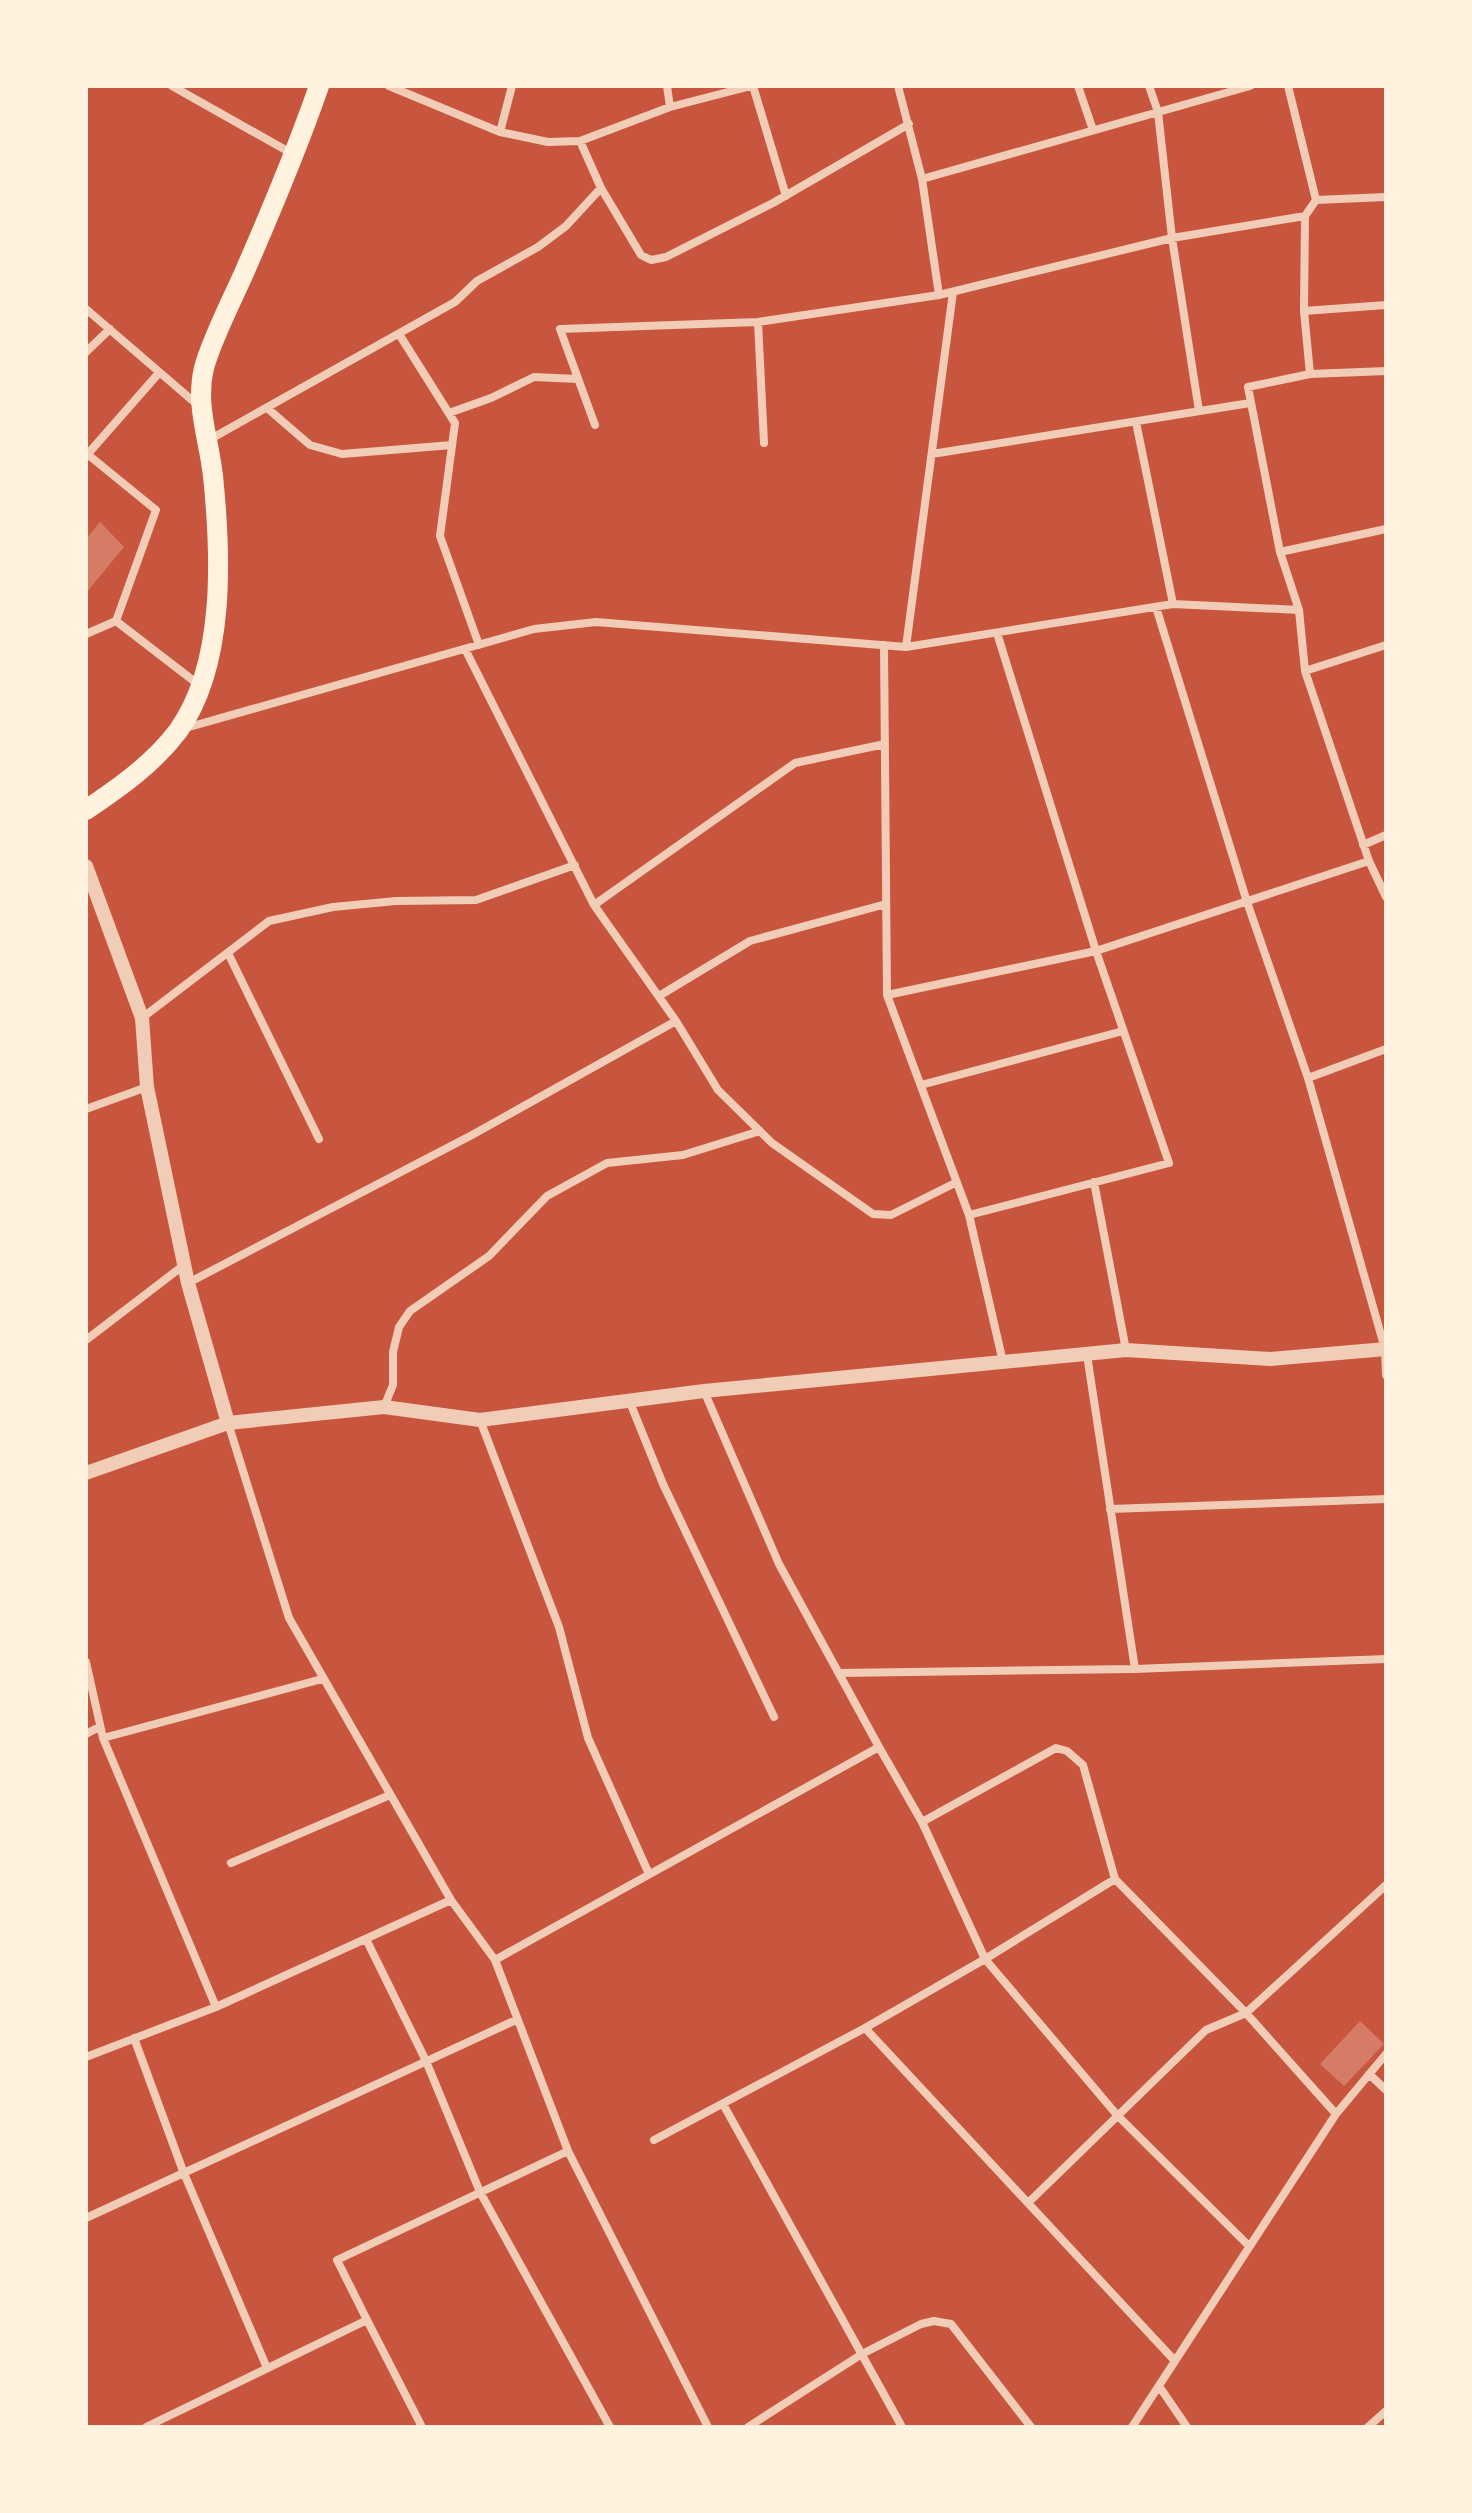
<svg xmlns="http://www.w3.org/2000/svg" width="1472" height="2513" viewBox="0 0 1472 2513" font-family="Signika,sans-serif">
<rect width="100%" height="100%" fill="#c8553d"/>
<path fill="#d67c66" d="M100,522L124,547L86,593V539Z
M1360,2021L1384,2044L1344,2086L1320,2064Z"/>
<g fill="none" stroke-linecap="round" stroke-linejoin="round">
<path stroke="#f1ccb7" stroke-width="8" d="M172,86L291,153
M389,86L500,132
M512,86L500,132L548,142L580,141L670,107L751,86
M667,86L670,107
M753,86L786,196
M898,86L922,179L939,295L1172,238L1305,216
M1078,86L1093,130
M1149,86L1158,112L1172,238L1199,411
M1288,86L1316,200L1305,216L1304,311L1310,374L1248,387L1280,552L1299,610L1305,671L1369,861L1386,897
M580,141L601,188L641,255L651,260L666,257L773,203L909,124
M922,179L1250,86
M1316,200L1386,197
M953,292L906,647L1173,604L1299,610
M86,309L200,407
M1304,311L1386,305
M758,322L764,443
M399,334L455,423L440,536L479,645
M86,352L110,329
M1310,374L1386,371
M267,408L310,445L342,454L452,445
M449,413L491,398L534,377L578,379
M1136,422L1173,604
M595,425L560,329L758,322L939,295
M207,441L455,302L477,281L538,247L566,226L601,188
M86,453L156,510L116,621
M932,454L1250,403
M86,456L158,374
M1280,552L1386,529
M1156,607L1247,902L1308,1078L1385,1349L1386,1375
M997,633L1096,951L1369,861
M86,634L116,621L199,685
M884,645L887,995
M1305,671L1386,645
M182,729L534,629L596,622L906,647
M1363,845L1386,835
M594,905L795,763L885,744
M228,953L319,1139
M659,996L750,941L886,904
M142,1018L269,921L333,907L396,901L476,900L575,865
M676,1021L718,1090L772,1143L873,1214L891,1215L957,1182
M1308,1078L1386,1049
M921,1085L1123,1031
M86,1109L147,1087
M1094,1182L1126,1350
M969,1215L1169,1163L1096,951L887,995L969,1215L1003,1362
M188,1283L472,1135L676,1021L594,905L465,649
M86,1340L184,1265
M1087,1355L1135,1669
M629,1400L663,1484L774,1717
M384,1407L393,1385V1352L399,1327L410,1311L489,1256L547,1196L607,1163L683,1155L760,1131
M480,1420L559,1627L588,1738L649,1874
M228,1423L289,1618L451,1900L495,1960L568,2151L708,2427
M1110,1509L1386,1499
M86,1662L103,1738L216,2007
M839,1673L1135,1669L1386,1659
M86,1734L99,1727
M103,1738L322,1679
M922,1822L1056,1748L1067,1751L1083,1765L1115,1879
M231,1863L390,1795
M366,1939L426,2061L480,2192L610,2427
M495,1960L879,1747L779,1564L704,1391
M865,2028L1175,2361
M134,2038L183,2171L267,2368
M86,2057L216,2007L451,1900
M1369,2074L1386,2090
M723,2104L902,2427
M654,2140L865,2028L985,1959L922,1822L879,1747
M1029,2202L1206,2030L1246,2013L1386,1885
M86,2218L516,2020
M1249,2246L1117,2115L985,1959L1115,1879L1246,2013L1336,2114
M367,2320L422,2427
M1159,2386L1187,2427
M146,2427L367,2320L337,2260L568,2151
M748,2427L862,2354L921,2324L934,2321L951,2324L1031,2427
M1132,2427L1336,2114L1386,2054
M1368,2427L1386,2411"/>
<path stroke="#f1ccb7" stroke-width="14" d="M86,866L142,1018L147,1087L188,1283L228,1423L86,1473
M228,1423L384,1407L480,1420L704,1391L1126,1350L1270,1359L1386,1349"/>
<path stroke="#fff3e0" stroke-width="20" d="M86,810C120,787 153,764 178,731C226,664 221,554 213,476C209,439 195,405 204,368C211,341 232,300 244,273C271,211 297,150 319,86"/>
</g>
<rect width="1472" height="2513" fill="none" stroke="#fff3e0" stroke-width="176"/>
</svg>
